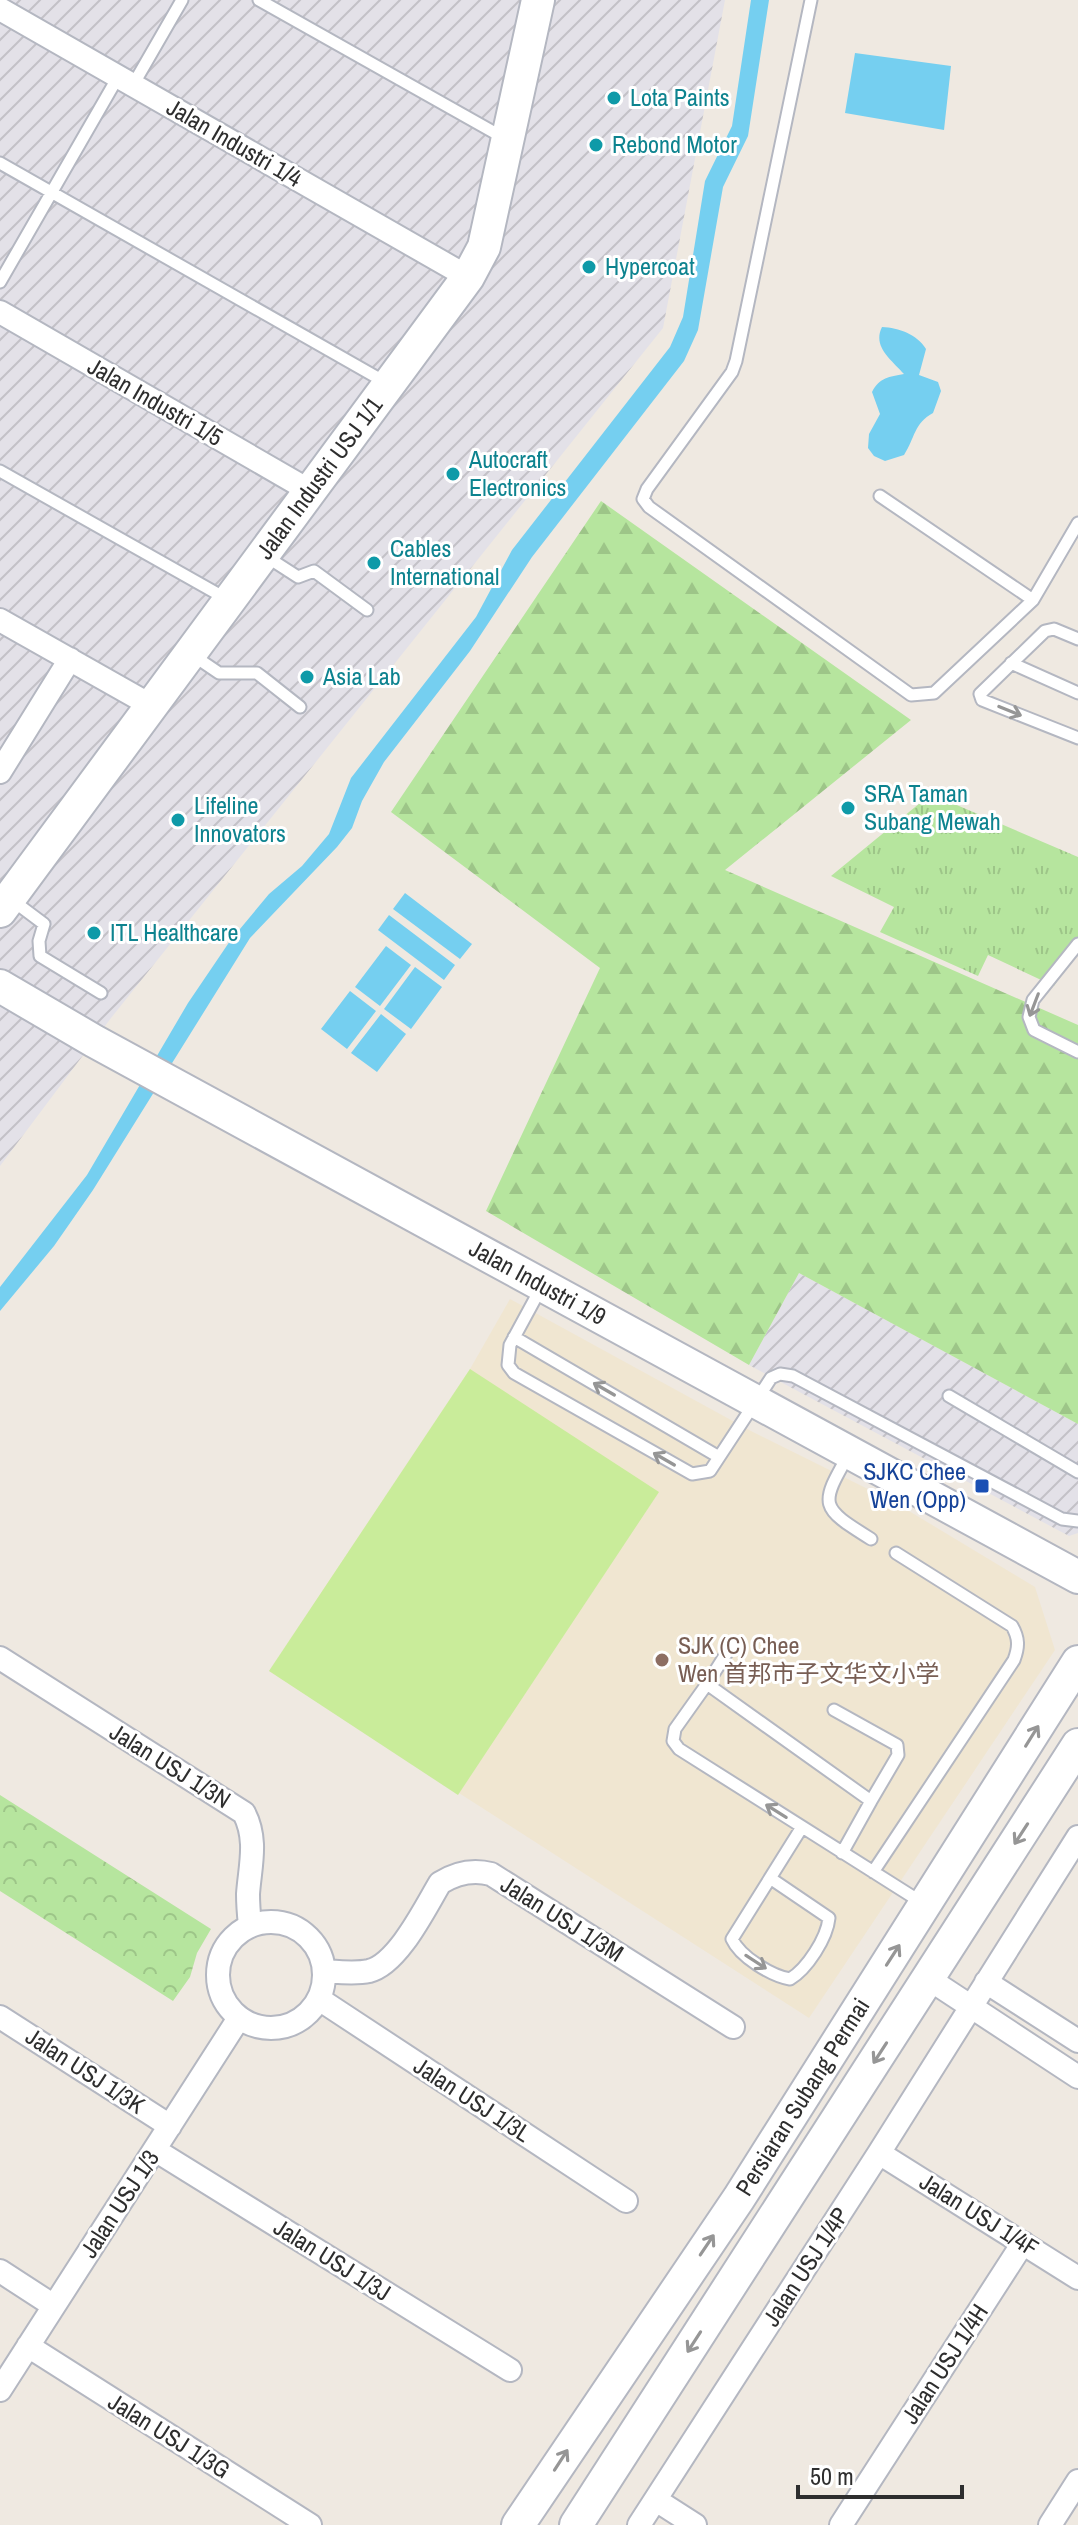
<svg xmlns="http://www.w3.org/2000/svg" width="1078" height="2525" viewBox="0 0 1078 2525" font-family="'Archivo Narrow','Noto Sans SC',sans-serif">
<defs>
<pattern id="industrial-furrows" width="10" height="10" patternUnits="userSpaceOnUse" patternTransform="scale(2)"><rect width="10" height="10" fill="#e3e1e8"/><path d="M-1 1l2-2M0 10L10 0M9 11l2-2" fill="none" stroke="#c3c1c7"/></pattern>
<pattern id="grass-tufts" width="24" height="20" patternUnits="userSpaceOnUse" patternTransform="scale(2)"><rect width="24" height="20" fill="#b6e59e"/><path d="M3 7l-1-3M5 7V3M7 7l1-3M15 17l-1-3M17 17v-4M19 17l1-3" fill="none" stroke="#9dc588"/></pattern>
<pattern id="forest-firs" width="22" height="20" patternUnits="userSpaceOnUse" patternTransform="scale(2)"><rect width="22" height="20" fill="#b6e59e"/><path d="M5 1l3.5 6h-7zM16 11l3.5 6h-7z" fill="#9dc588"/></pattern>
<pattern id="park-crowns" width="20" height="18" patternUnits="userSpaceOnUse" patternTransform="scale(2)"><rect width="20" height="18" fill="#b6e59e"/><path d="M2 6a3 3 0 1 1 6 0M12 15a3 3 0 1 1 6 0" fill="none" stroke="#9dc588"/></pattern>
</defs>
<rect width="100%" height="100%" fill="#efe9e1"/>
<path fill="url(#industrial-furrows)" d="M0,0H725L663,328L111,1018L0,1166Z
M799,1273L1078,1424V1533L1069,1536L749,1365Z"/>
<path fill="#f0e6d1" d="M510,1299L751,1431L894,1502L1035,1587L1055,1650L809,2018L269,1671L470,1369Z"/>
<path fill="url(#grass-tufts)" d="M931,794L1078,857V948L1054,986L988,955L978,976L880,932L894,907L831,876Z"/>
<path fill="url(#forest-firs)" d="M601,501L911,720L725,870L1078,1025V1424L799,1273L749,1365L486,1211L600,968L391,812Z"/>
<path fill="url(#park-crowns)" d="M0,1795L211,1929L197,1953L190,1977L173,2001L0,1891Z"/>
<path fill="#c9ec9a" d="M470,1369L659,1492L458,1795L269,1671Z"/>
<path fill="#75cff0" d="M751,0H769L748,136L723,187L698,330L684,361L532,557L470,651L384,762L362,801L352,828L337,847L250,938L93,1190L54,1246L0,1311V1287L87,1175L188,1003L230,941L269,894L302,866L329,834L351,778L476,617L512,550L670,347L683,317L705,181L732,126Z
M855,53L951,66L944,130L845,113Z
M882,327C899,328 917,334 926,349L919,375L938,382L941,391L933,413C914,423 915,438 904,455L885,461L874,456L868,448L869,434L880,414L872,392C880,377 889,377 904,374C892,360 872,347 882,327Z
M405,893L472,944L460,959L393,909Z
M389,915L455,965L444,980L378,930Z
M386,946L411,965L380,1006L355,987Z
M415,967L442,987L411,1029L384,1009Z
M350,991L376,1011L347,1049L321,1029Z
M381,1014L406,1034L377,1072L351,1053Z"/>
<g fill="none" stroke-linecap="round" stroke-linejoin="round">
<g stroke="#b4b7c1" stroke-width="15">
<path id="lane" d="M259,0L504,138
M811,0L736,361L732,372L647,489L643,499L649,507L911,695L934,693L1033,600L1078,523
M133,85L182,0
M0,163L385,382
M0,282L118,77
M0,471L225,598
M880,496L1033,600
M267,557L298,577L314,571L367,610
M1078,639L1054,629L1045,631L980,694L982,700L1078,738
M191,654L219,673H257L300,707
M1011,663L1078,693
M12,900L44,924L39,941L40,956L101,993
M1078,944L1033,1000L1029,1017L1034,1030L1078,1052
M542,1286L510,1345L508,1365L514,1373L692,1474L710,1471L771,1378L780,1374L793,1376L1062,1519L1078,1521
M514,1337L719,1457
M949,1396L1078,1472
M849,1454C819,1506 820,1507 871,1539
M707,1684L733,1643
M834,1710L897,1745L898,1755L871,1801
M842,1853L871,1801L707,1684L675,1729L673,1741L679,1749L921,1902
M873,1872L1014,1660C1019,1647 1019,1638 1012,1626L896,1553
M770,1878L829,1918C827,1938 807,1969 790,1979C772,1976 740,1957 732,1939L802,1827"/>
</g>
<g stroke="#b4b7c1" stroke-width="26">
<path id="street" d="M0,9L468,277
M0,312L310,491
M0,620L152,706
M0,772L70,659
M0,1658L244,1813C258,1840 250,1866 248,1894C248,1905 249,1916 250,1926
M218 1975a53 53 0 1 1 106 0a53 53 0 1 1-106 0Z
M325,1971C339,1972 355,1974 369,1971C398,1964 425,1908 440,1883C456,1873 472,1869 491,1874L733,2027
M929,1979L1078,2077
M986,1982L1078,2041
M319,1999L626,2201
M0,2017L170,2126
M155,2150L510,2370
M879,2153L1078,2278
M0,2271L54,2306
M28,2346L310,2525
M0,2390L239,2018
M656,2500L695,2525
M639,2525L879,2153L1078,1837
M841,2525L1023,2243
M1050,2525L1078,2481"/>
</g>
<g stroke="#b4b7c1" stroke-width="36">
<g id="secondary">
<path id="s1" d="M0,911L468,277L484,247L538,0"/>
<path id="s2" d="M0,986L94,1041L1078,1577"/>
<path id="s3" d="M518,2525L739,2198L1078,1662"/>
<path d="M576,2525L1078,1745"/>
</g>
</g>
<use href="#lane" stroke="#fff" stroke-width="11"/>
<use href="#street" stroke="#fff" stroke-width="22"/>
<use href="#secondary" stroke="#fff" stroke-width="32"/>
</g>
<defs><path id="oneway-shaft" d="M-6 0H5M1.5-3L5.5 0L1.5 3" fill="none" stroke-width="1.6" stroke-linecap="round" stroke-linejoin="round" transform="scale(2)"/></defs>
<g stroke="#969696">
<use href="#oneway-shaft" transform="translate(1010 711) rotate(22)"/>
<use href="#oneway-shaft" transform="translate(1034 1005) rotate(111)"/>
<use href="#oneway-shaft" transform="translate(604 1389) rotate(-150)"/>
<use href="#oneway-shaft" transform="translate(664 1459) rotate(-150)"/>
<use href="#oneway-shaft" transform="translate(1032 1736) rotate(-58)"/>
<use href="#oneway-shaft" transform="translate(776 1811) rotate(-148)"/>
<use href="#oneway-shaft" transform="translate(1021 1834) rotate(123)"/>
<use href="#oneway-shaft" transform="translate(893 1955) rotate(-57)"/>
<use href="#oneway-shaft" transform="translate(756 1962) rotate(33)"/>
<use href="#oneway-shaft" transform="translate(880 2053) rotate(123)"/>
<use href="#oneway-shaft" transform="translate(707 2245) rotate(-56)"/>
<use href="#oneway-shaft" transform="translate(694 2342) rotate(123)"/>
<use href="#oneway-shaft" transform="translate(561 2460) rotate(-57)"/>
</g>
<g fill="#0f9aa8" stroke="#fff" stroke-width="3">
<circle cx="614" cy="98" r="8"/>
<circle cx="596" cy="145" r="8"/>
<circle cx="589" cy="267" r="8"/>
<circle cx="453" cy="474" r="8"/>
<circle cx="374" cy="563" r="8"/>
<circle cx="307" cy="677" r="8"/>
<circle cx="848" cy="808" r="8"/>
<circle cx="178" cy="820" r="8"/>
<circle cx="94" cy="933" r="8"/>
</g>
<rect fill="#1a4fb4" stroke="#fff" stroke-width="3" x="974" y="1478" width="16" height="16" rx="4"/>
<circle fill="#8d6e63" stroke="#fff" stroke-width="3" cx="662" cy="1660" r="8"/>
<g text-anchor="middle" stroke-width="6" stroke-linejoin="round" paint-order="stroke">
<g font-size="24" fill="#0d838f" stroke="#fff" text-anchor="start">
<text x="630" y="106">Lota Paints</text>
<text x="612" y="153">Rebond Motor</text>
<text x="605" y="275">Hypercoat</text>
<text x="469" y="468">Autocraft<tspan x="469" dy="28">Electronics</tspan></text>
<text x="390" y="557">Cables<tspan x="390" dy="28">International</tspan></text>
<text x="323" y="685">Asia Lab</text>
<text x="864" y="802">SRA Taman<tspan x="864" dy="28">Subang Mewah</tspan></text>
<text x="194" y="814">Lifeline<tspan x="194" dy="28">Innovators</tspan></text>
<text x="110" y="941">ITL Healthcare</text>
</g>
<g font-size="24" fill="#2e2e2e" stroke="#fff">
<text transform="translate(234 143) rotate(30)" y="8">Jalan Industri 1/4</text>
<text transform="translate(155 402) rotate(30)" y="8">Jalan Industri 1/5</text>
<text dy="8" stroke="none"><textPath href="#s1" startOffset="538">Jalan Industri USJ 1/1</textPath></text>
<text dy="8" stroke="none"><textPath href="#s2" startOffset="614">Jalan Industri 1/9</textPath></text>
<text transform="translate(170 1766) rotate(32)" y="8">Jalan USJ 1/3N</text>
<text transform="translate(562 1919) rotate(32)" y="8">Jalan USJ 1/3M</text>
<text transform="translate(85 2071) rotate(33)" y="8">Jalan USJ 1/3K</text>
<text dy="8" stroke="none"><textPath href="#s3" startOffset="514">Persiaran Subang Permai</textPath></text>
<text transform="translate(472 2100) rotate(33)" y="8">Jalan USJ 1/3L</text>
<text transform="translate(120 2204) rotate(-57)" y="8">Jalan USJ 1/3</text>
<text transform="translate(979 2215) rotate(32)" y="8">Jalan USJ 1/4F</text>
<text transform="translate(332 2260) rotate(32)" y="8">Jalan USJ 1/3J</text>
<text transform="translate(806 2267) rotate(-57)" y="8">Jalan USJ 1/4P</text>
<text transform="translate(945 2364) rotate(-57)" y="8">Jalan USJ 1/4H</text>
<text transform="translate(169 2436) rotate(32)" y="8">Jalan USJ 1/3G</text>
</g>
<g font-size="24" fill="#164399" stroke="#fff" text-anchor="end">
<text x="966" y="1480">SJKC Chee<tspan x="966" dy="28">Wen (Opp)</tspan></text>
</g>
<g font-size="24" fill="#785e54" stroke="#fff" text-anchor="start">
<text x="678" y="1654">SJK (C) Chee<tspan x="678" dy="28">Wen 首邦市子文华文小学</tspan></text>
</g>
</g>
<path d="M798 2485v12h164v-12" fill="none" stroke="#2e2e2e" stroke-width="4"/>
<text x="810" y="2485" font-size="24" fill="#2e2e2e" stroke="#ffffff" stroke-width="6" paint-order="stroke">50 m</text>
</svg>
